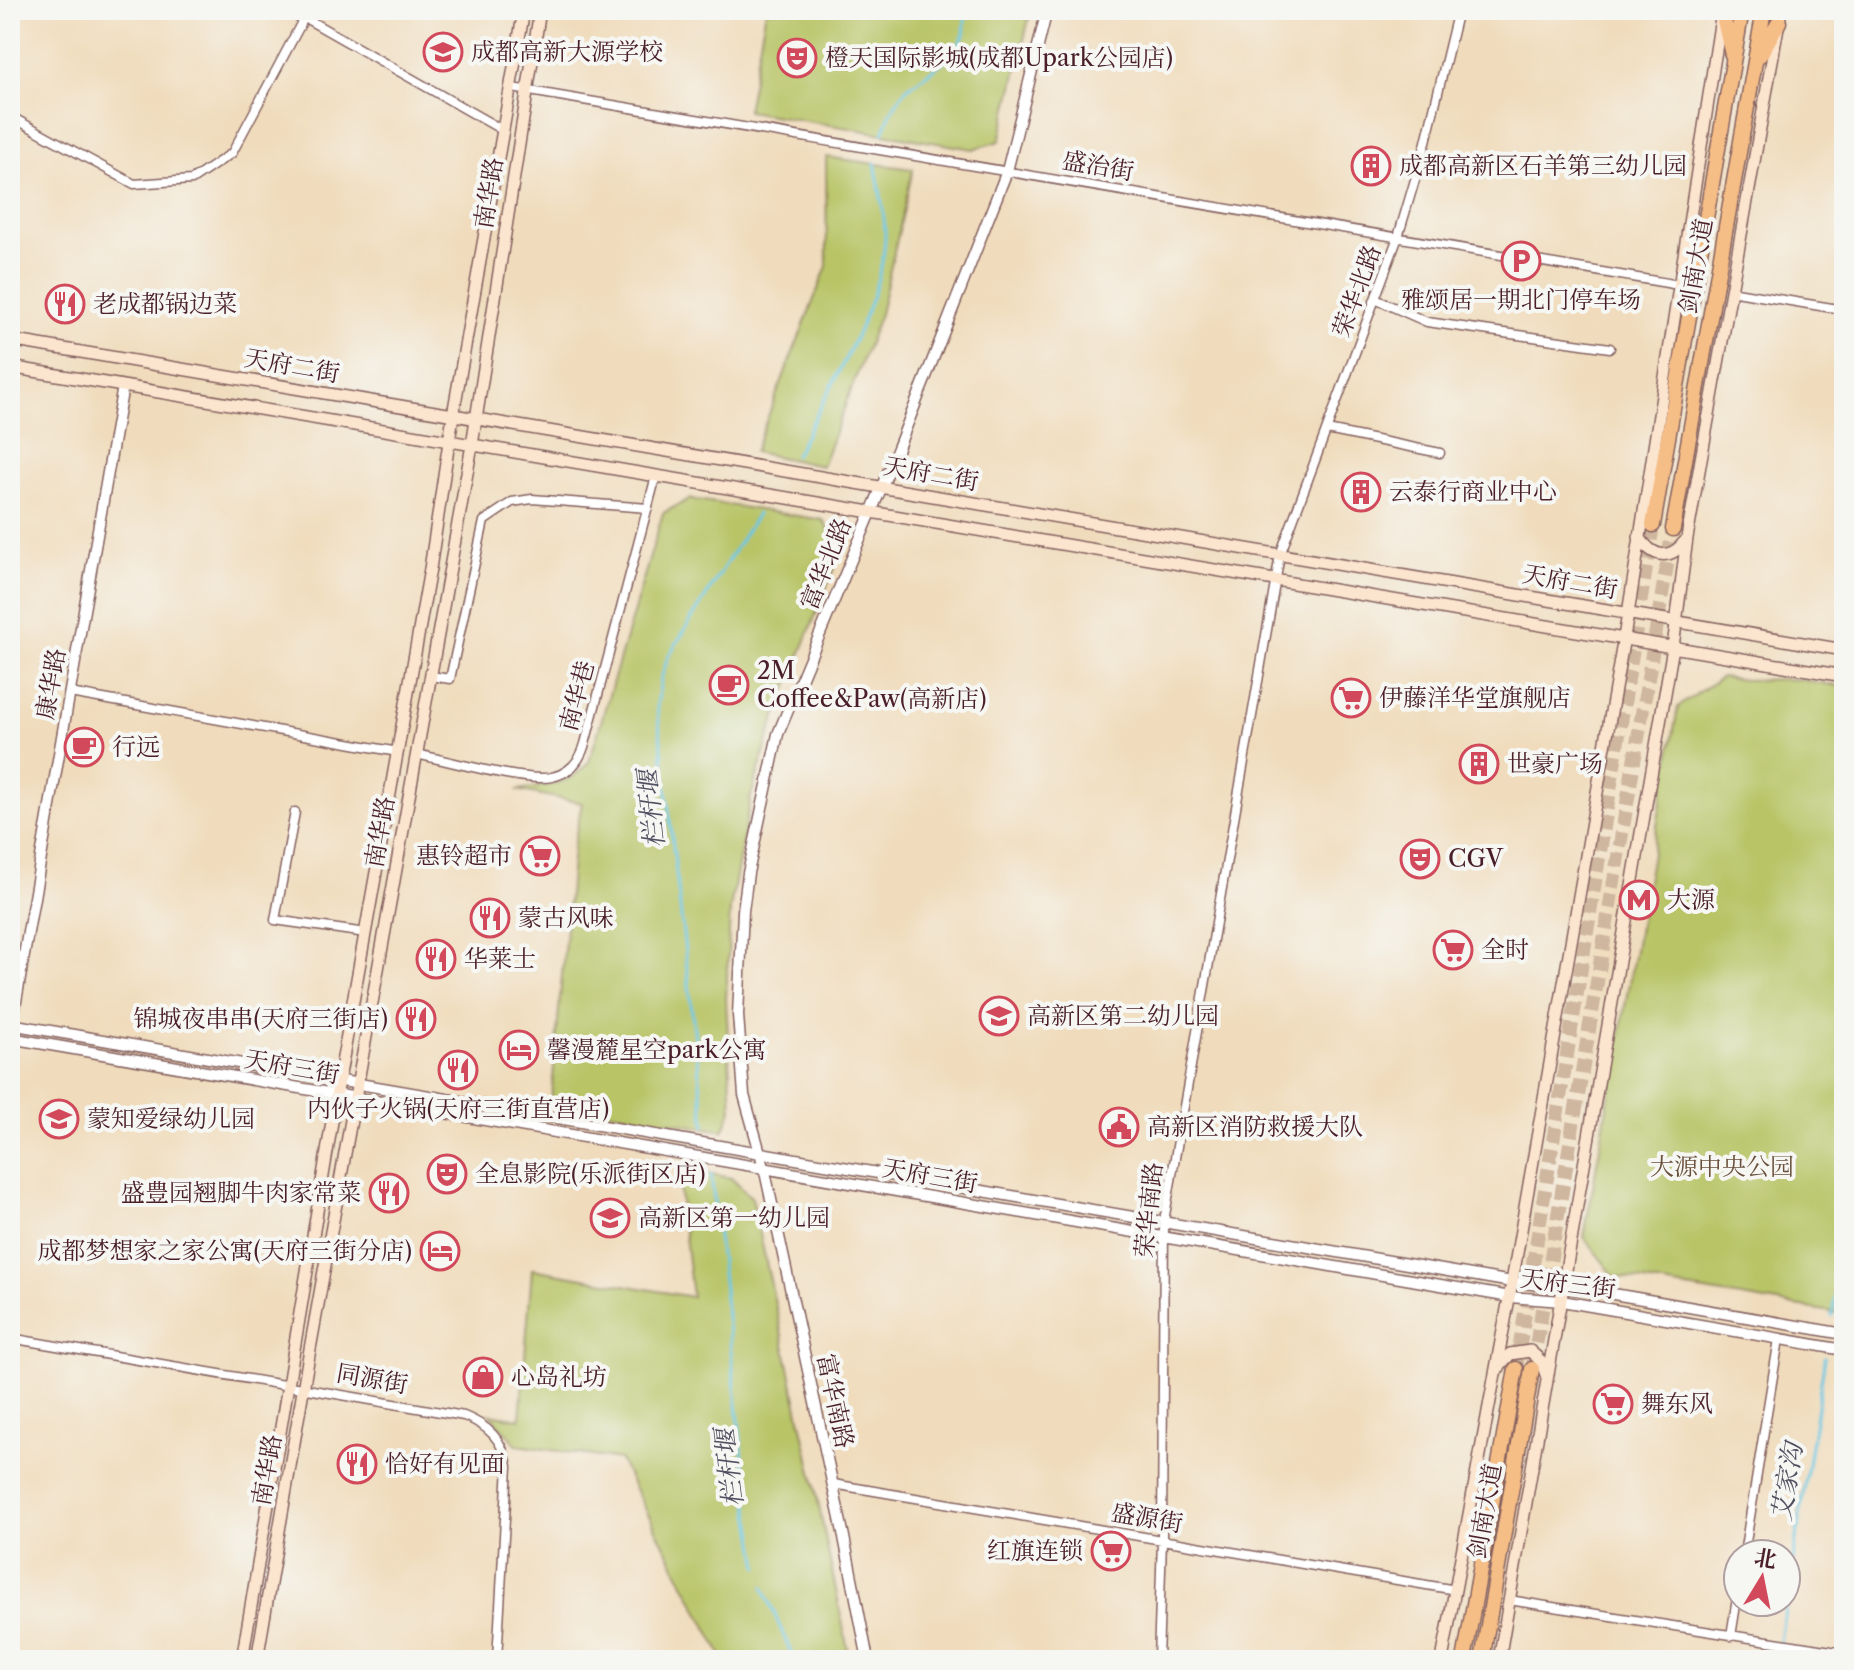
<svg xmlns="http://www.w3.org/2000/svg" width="1854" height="1670" viewBox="0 0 1854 1670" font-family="'Libre Caslon Text','Noto Serif SC',serif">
<rect width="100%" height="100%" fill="#f6f6f2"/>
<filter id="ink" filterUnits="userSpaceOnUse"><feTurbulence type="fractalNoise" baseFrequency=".0125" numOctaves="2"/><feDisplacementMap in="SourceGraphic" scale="16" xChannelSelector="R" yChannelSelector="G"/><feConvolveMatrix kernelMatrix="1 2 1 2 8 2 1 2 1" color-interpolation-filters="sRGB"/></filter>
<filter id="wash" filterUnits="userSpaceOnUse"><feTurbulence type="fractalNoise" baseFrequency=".006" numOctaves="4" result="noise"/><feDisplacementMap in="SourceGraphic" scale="32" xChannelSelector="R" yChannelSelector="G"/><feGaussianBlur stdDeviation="1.8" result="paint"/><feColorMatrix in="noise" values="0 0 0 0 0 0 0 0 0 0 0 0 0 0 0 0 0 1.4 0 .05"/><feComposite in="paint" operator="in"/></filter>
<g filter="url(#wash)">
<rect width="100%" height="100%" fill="#f0dcbc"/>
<path fill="#b8c466" stroke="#817248" stroke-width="2" d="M766,10H1031L1000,141L973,149L747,111Z
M826,157L913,169L880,314L822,466L754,452L827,266Z
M690,499L823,520L841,550L772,727L751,796L730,909L726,1000L732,1110L723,1131L551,1102L573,848L582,803L517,790C548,785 567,787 589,762L663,513Z
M1721,677L1745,680L1798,679L1844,687V1314L1614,1276L1584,1237L1678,707Z
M677,1167L731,1178L752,1198L813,1477L850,1660H724L620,1460L517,1445L490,1414L520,1419L532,1269L692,1297Z"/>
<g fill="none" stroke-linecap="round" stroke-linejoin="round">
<path stroke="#65c6e3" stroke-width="3" d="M883,133L892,110L905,90L955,53L964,35L966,10
M795,456C824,397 884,302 885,236C885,212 879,186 875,163
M705,1126L657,706L661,679L668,657L757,514
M711,1174L747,1494L759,1567
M1832,1316L1844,1240
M763,1587L794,1660
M1777,1660L1825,1357"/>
</g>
</g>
<g filter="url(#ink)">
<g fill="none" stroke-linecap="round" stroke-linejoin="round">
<path stroke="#cfb69f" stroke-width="14" stroke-dasharray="14 7" stroke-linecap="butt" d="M1533,1364L1673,529
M1516,1369L1653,525"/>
<g stroke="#84615e" stroke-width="11">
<path id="minor" d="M291,10L504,131
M512,88L1679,285
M10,116L134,184L192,180L232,153L304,18L306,10
M1730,291L1844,310
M1375,299L1427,322L1610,348
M1327,430L1440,453
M431,676L450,679L484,521L512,502L532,499L648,508
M70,693L398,752
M416,754C445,760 527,783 552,777C570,773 580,761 585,744L656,476
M295,812L275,920L366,933
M10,1338L464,1416C489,1426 502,1439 508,1466L497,1660
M833,1484L1456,1590
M1744,1554L1779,1339
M1509,1600L1844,1653
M1731,1636L1738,1592
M1158,1660L1162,1540L1164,1221L1280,555L1398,237L1425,146L1458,10"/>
</g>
<g stroke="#84615e" stroke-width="13">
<path id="tertiary" d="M10,1024L1512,1282L1602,1292L1844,1334
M11,1030L123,386
M10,1038L1510,1297L1562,1301L1844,1350
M868,1660L844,1537L764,1167L744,1095L738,1015L743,911L748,873L778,734L898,448L1007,171L1047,10"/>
</g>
<g stroke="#84615e" stroke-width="14">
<path id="secondary" d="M10,340L1844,650
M10,367L1844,676
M1639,537C1653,558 1670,561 1685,541
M1497,1370L1510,1354L1530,1351L1542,1362L1547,1378
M242,1660L339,1080L430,569L453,415L524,10
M257,1660L310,1349L472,445L540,10
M1442,1660L1512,1282L1628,614L1721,18
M1499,1660L1673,647L1687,538L1781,10"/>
</g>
<g stroke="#84615e" stroke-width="17">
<path id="trunk" d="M1722,12L1732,55
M1760,55L1779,22
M1653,525L1742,10
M1673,529L1764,10
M1464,1660L1516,1369
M1482,1660L1532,1369"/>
</g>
<use href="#minor" stroke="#fff" stroke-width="8"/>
<use href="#tertiary" stroke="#fff" stroke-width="10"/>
<use href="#secondary" stroke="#fbe5cf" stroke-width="11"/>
<use href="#trunk" stroke="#f6be87" stroke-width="14"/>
</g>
</g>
<defs>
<g id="school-ring" transform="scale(2)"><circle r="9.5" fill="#f6f6f2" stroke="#d1495b" stroke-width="1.5"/><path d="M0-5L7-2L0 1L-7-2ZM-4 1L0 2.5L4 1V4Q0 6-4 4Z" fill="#d1495b"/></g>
<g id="theatre-ring" transform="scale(2)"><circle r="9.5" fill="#f6f6f2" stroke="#d1495b" stroke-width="1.5"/><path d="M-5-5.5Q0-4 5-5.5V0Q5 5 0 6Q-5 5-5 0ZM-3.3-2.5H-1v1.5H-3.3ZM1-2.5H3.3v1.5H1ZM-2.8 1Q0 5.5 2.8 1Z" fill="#d1495b"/></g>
<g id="building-ring" transform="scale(2)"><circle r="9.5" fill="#f6f6f2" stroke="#d1495b" stroke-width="1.5"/><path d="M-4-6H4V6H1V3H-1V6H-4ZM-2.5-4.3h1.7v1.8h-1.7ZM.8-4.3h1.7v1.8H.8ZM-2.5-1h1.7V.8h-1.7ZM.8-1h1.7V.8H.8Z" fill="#d1495b"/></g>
<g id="parking-ring" transform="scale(2)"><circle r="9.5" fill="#f6f6f2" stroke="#d1495b" stroke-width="1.5"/><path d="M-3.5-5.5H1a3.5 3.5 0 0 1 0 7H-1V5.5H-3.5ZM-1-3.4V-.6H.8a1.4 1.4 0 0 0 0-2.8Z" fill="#d1495b"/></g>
<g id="restaurant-ring" transform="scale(2)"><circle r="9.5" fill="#f6f6f2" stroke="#d1495b" stroke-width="1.5"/><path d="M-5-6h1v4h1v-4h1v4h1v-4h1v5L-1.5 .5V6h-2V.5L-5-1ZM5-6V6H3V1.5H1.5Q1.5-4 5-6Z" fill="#d1495b"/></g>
<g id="cafe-ring" transform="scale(2)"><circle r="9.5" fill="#f6f6f2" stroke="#d1495b" stroke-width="1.5"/><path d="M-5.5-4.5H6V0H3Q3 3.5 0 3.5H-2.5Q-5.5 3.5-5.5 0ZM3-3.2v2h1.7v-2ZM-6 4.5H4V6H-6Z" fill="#d1495b"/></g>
<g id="supermarket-ring" transform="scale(2)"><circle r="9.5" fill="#f6f6f2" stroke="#d1495b" stroke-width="1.5"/><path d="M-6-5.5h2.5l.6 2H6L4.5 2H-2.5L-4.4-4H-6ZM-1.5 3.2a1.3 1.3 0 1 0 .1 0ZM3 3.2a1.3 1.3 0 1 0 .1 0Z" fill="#d1495b"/></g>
<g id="metro-ring" transform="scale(2)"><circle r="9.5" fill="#f6f6f2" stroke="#d1495b" stroke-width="1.5"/><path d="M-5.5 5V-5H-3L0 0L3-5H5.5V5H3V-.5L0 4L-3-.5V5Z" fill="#d1495b"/></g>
<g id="hotel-ring" transform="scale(2)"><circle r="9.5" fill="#f6f6f2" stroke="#d1495b" stroke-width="1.5"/><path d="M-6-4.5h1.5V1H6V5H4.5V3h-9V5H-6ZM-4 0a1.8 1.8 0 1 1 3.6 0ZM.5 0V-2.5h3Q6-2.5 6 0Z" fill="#d1495b"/></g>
<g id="civic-ring" transform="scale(2)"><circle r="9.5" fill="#f6f6f2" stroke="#d1495b" stroke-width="1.5"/><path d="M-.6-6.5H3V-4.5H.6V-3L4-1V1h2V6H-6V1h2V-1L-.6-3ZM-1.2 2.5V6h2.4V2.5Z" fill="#d1495b"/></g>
<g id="shop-ring" transform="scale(2)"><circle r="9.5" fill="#f6f6f2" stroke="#d1495b" stroke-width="1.5"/><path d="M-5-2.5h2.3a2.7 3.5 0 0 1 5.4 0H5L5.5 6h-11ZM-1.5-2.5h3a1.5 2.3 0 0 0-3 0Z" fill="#d1495b"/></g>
</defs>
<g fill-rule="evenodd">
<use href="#school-ring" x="443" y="52"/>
<use href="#theatre-ring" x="797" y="58"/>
<use href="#building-ring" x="1371" y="166"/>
<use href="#parking-ring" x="1521" y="261"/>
<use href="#restaurant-ring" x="65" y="304"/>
<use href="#building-ring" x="1361" y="492"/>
<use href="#cafe-ring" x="729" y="685"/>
<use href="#supermarket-ring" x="1351" y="698"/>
<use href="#cafe-ring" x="84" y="747"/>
<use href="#building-ring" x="1479" y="764"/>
<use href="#supermarket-ring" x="540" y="856"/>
<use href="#theatre-ring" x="1420" y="859"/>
<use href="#metro-ring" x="1639" y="900"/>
<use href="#restaurant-ring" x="490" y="918"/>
<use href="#supermarket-ring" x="1453" y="950"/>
<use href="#restaurant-ring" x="436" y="959"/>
<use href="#school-ring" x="999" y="1016"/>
<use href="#restaurant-ring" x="416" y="1019"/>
<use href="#hotel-ring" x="519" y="1050"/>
<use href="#restaurant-ring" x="458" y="1070"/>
<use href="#school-ring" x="59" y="1119"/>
<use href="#civic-ring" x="1119" y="1127"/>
<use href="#theatre-ring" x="447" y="1174"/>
<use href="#restaurant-ring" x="389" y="1193"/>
<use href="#school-ring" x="610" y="1218"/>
<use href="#hotel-ring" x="440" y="1251"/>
<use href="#shop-ring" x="483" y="1377"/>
<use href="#supermarket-ring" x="1613" y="1404"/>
<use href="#restaurant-ring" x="357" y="1464"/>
<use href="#supermarket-ring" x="1111" y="1551"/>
</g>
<g text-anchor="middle" stroke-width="8" stroke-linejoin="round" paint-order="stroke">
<g font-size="24" fill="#4a1f2b" stroke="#f6f6f2" text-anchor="start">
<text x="471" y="60">成都高新大源学校</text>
<text x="825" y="66">橙天国际影城(成都Upark公园店)</text>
<text x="1399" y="174">成都高新区石羊第三幼儿园</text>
<text x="1521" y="308" text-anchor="middle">雅颂居一期北门停车场</text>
<text x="93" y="312">老成都锅边菜</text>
<text x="1389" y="500">云泰行商业中心</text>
<text x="757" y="679">2M<tspan x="757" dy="28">Coffee&amp;Paw(高新店)</tspan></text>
<text x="1379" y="706">伊藤洋华堂旗舰店</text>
<text x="112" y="755">行远</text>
<text x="1507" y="772">世豪广场</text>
<text x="512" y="864" text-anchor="end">惠铃超市</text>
<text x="1448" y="867">CGV</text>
<text x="1667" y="908">大源</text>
<text x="518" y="926">蒙古风味</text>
<text x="1481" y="958">全时</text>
<text x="464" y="967">华莱士</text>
<text x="1027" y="1024">高新区第二幼儿园</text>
<text x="388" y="1027" text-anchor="end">锦城夜串串(天府三街店)</text>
<text x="547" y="1058">馨漫麓星空park公寓</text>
<text x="458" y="1117" text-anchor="middle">内伙子火锅(天府三街直营店)</text>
<text x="87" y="1127">蒙知爱绿幼儿园</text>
<text x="1147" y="1135">高新区消防救援大队</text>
<text x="475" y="1182">全息影院(乐派街区店)</text>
<text x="361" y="1201" text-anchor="end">盛豊园翘脚牛肉家常菜</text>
<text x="638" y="1226">高新区第一幼儿园</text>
<text x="412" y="1259" text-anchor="end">成都梦想家之家公寓(天府三街分店)</text>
<text x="511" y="1385">心岛礼坊</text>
<text x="1641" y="1412">舞东风</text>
<text x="385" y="1472">恰好有见面</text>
<text x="1083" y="1559" text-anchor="end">红旗连锁</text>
</g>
<g font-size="24" fill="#4a1f2b" stroke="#f6f6f2">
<text transform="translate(1098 166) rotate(10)" y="8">盛治街</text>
<text transform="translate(489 193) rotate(-81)" y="8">南华路</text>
<text transform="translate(1696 266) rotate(-80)" y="8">剑南大道</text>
<text transform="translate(1357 291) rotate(-70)" y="8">荣华北路</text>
<text transform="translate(292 366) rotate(10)" y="8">天府二街</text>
<text transform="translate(931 474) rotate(10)" y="8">天府二街</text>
<text transform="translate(826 564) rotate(-68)" y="8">富华北路</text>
<text transform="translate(1570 582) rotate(10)" y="8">天府二街</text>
<text transform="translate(51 684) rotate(-80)" y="8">康华路</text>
<text transform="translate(577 696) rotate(-75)" y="8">南华巷</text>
<text transform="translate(380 832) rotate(-80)" y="8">南华路</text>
<text transform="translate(292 1067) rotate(10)" y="8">天府三街</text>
<text transform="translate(930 1176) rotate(10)" y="8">天府三街</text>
<text transform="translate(1149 1210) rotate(-84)" y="8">荣华南路</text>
<text transform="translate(1568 1284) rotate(7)" y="8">天府三街</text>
<text transform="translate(372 1379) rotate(10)" y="8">同源街</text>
<text transform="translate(835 1401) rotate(78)" y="8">富华南路</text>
<text transform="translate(267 1470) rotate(-80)" y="8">南华路</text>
<text transform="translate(1485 1511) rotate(-80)" y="8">剑南大道</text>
<text transform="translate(1147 1518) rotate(10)" y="8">盛源街</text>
</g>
<g font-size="24" fill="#6b513d" stroke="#f6f6f2">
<text x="1722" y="1175">大源中央公园</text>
</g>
<g font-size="26" font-style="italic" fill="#525162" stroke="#f6f6f2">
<text transform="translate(651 809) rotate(-96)" y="9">栏杆堰</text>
<text transform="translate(729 1468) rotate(-97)" y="9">栏杆堰</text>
<text transform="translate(1787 1482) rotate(-81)" y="9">艾家沟</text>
</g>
</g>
<rect width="1854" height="1670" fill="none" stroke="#f6f6f2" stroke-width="40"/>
<g transform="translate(1762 1578) rotate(10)"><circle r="38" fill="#f6f6f2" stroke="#b1a0a2" stroke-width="2"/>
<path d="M0-6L14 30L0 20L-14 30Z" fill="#d1495b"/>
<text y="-12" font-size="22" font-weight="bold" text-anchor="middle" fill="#4a1f2b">北</text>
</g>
</svg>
